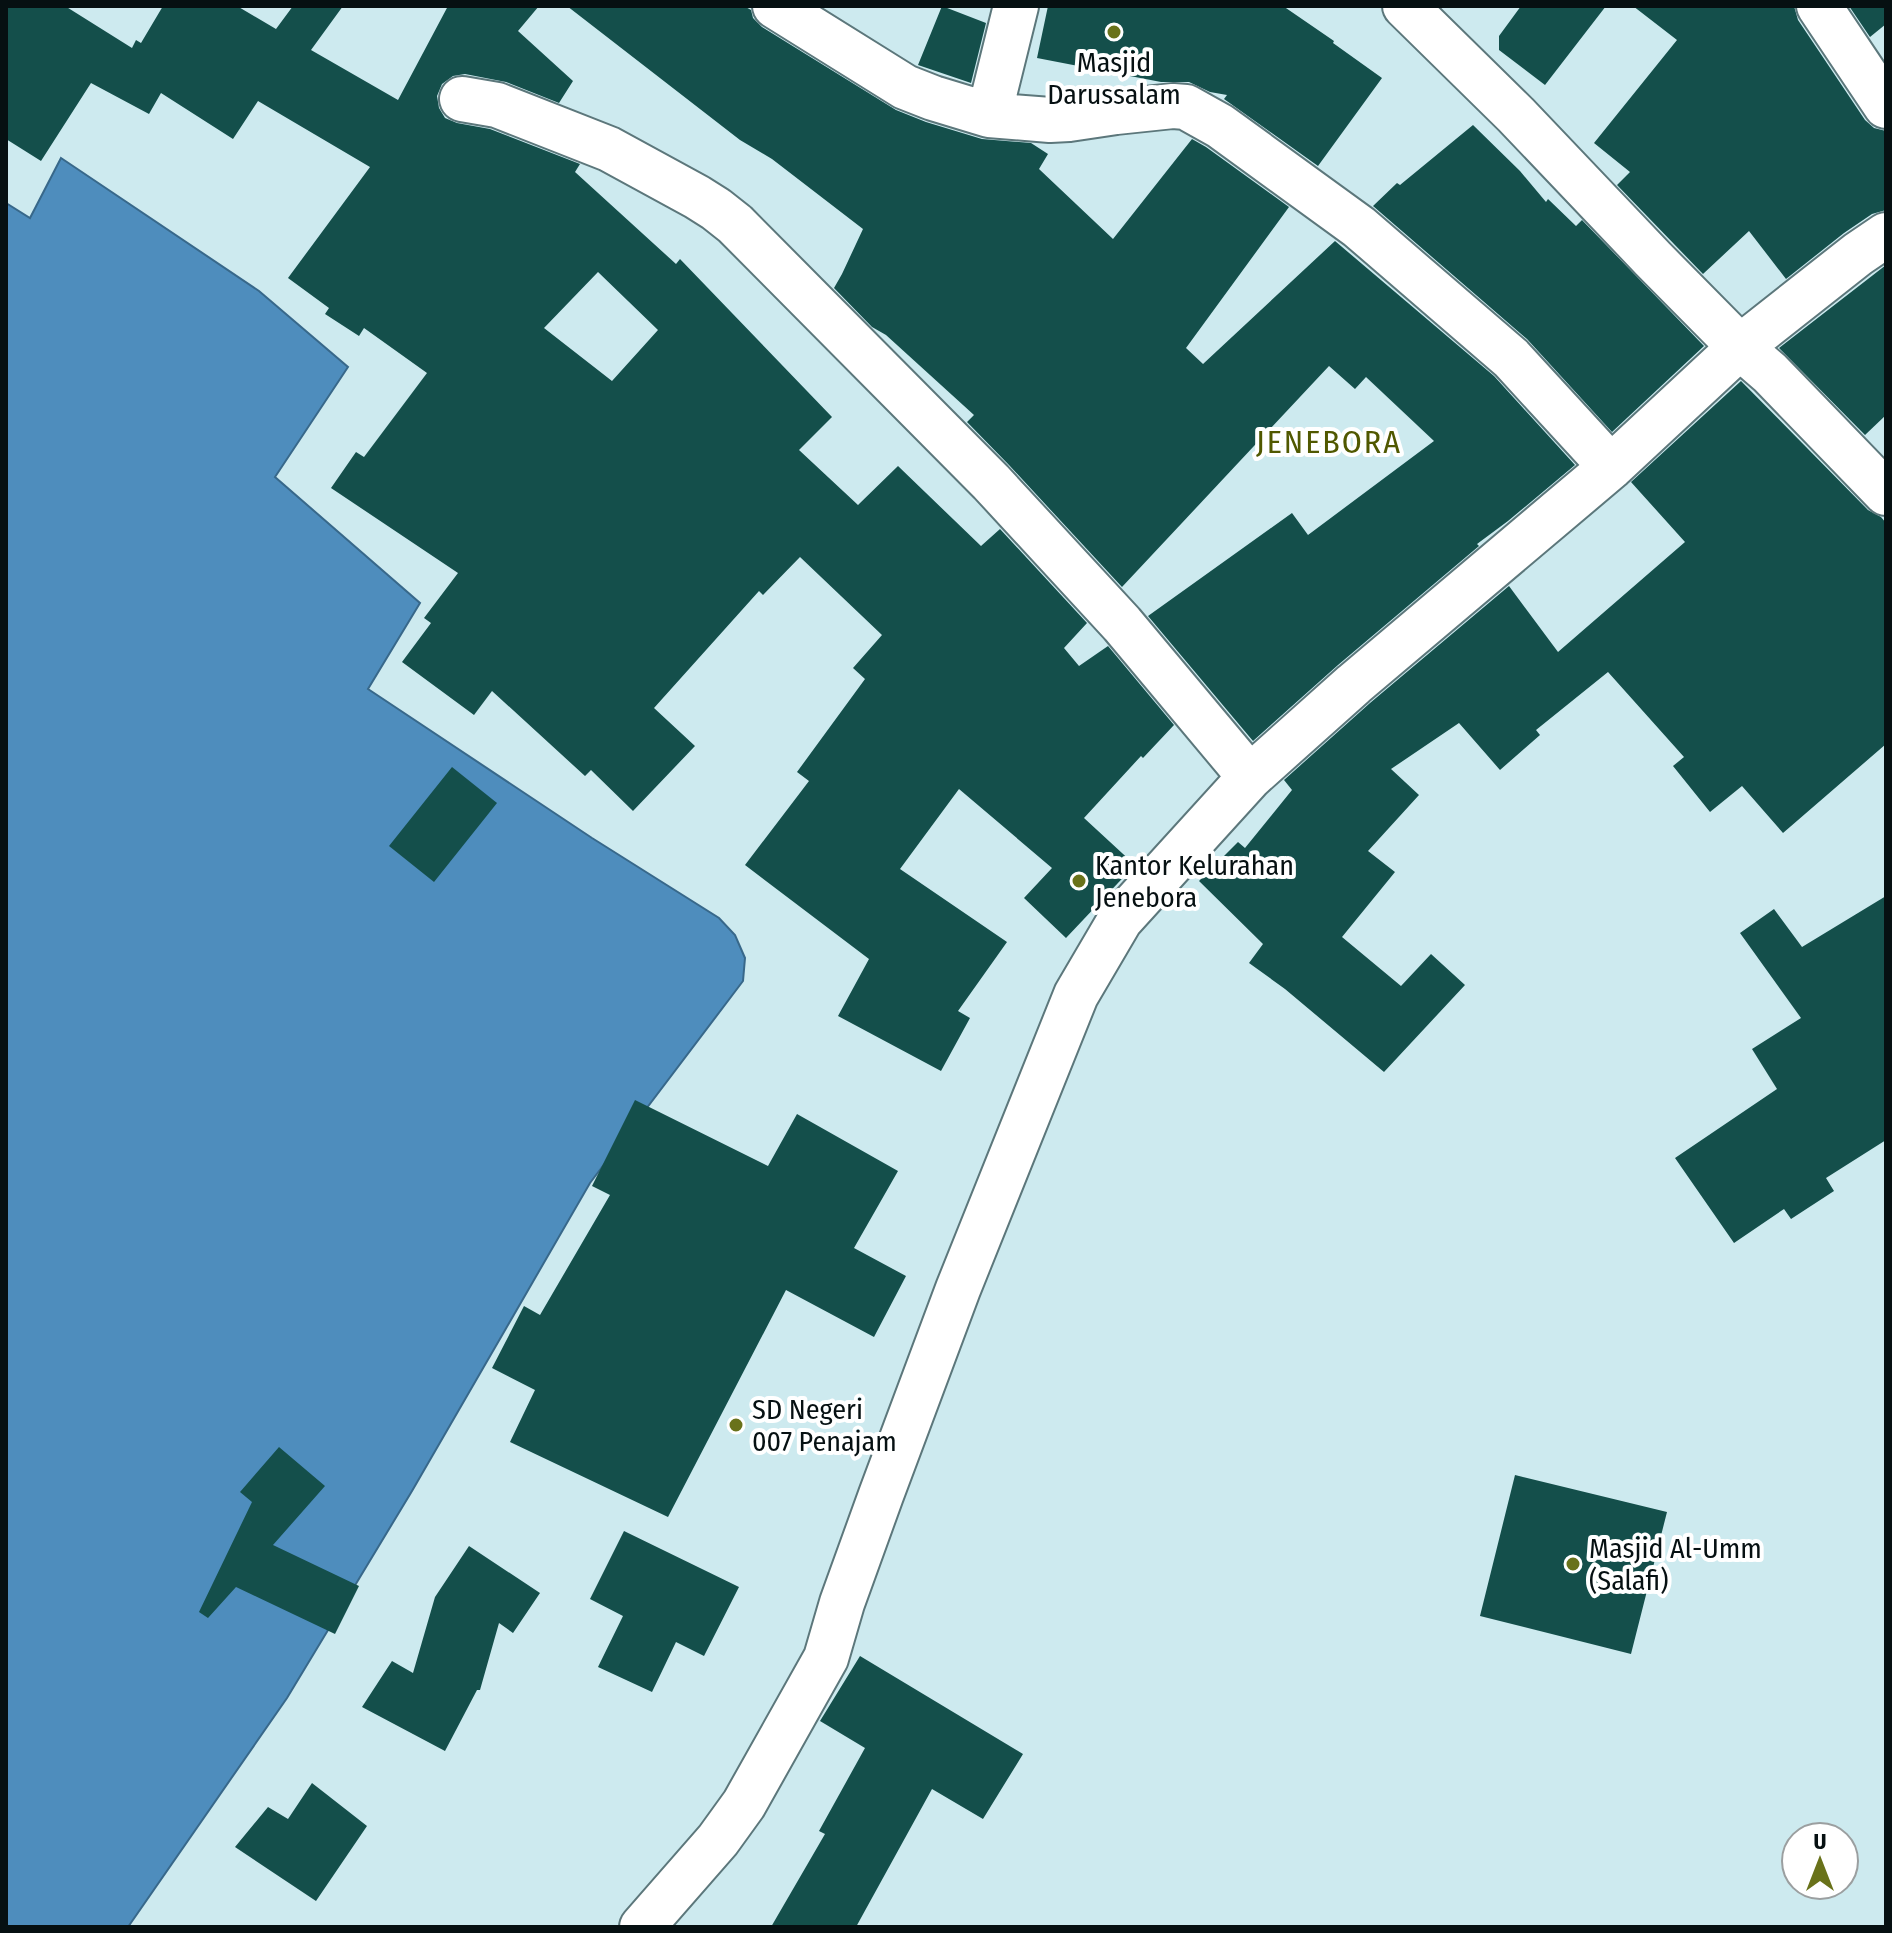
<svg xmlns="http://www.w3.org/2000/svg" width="1892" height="1933" viewBox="0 0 1892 1933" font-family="'Fira Sans Condensed',sans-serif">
<rect width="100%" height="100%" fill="#cdeaef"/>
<path fill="#4e8dbd" stroke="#38688a" stroke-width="2" d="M61,158L259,291L348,367L275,477L420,603L368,689L592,838L719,918L735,935L745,958L743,981L590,1183L412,1491L287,1698L128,1927H6V203L30,218Z"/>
<path fill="#144f4b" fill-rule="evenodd" d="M6,6H65L132,48L136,40L141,43L163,6H237L276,29L293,6H343L311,50L398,100L448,6H539L518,31L573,81L559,103L506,82L465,74L453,76L442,84L437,96L439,108L445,118L457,123L490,129L580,164L575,172L676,264L680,259L832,417L799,450L858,505L898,466L981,546L1000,529L1087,623L1064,648L1079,666L1108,646L1174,725L1143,758L1141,756L1084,818L1135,865L1066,938L1024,898L1052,868L959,789L900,869L1007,942L958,1011L970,1018L941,1071L838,1016L869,959L745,865L809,781L797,772L865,679L853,668L882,635L800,557L763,595L759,591L654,708L695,746L633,811L591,770L585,776L492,691L474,715L402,662L431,623L424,618L458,573L331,488L356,452L364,457L427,373L364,328L359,336L325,314L329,308L288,278L370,167L258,101L233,139L161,93L149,114L91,83L41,161L6,139ZM598,272L658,330L612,381L544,328Z
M567,6H744L751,10L753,18L762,27L896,110L926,122L982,139L1031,143L1048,154L1039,169L1113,239L1192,139L1206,147L1289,207L1186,348L1203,364L1335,241L1494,376L1575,465L1508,521L1477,544L1479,546L1338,665L1253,741L1148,616L1292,513L1308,535L1434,441L1366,377L1355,389L1329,366L1122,587L1009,465L967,422L974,415L886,335L872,327L834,288L842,274L863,229L772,159L740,140Z
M942,6L986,23L971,83L918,65Z
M1048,6H1283L1334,41L1333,43L1382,78L1318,166L1224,99L1227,95L1210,92L1189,82H1161L1037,58Z
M1521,6H1606L1545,85L1499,50V36Z
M1633,6H1794L1798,20L1865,120L1874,128L1886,131V210L1872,214L1844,233L1786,279L1749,231L1703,274L1617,185L1630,172L1594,143L1677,40Z
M1849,6H1886V24L1870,37Z
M1473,125L1520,171L1546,202L1548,199L1576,226L1582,220L1704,346L1612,432L1527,339L1373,206L1397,183L1400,185Z
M1886,265V415L1865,435L1779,348Z
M1741,381L1868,510L1881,517L1886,523V744L1783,833L1742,786L1710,812L1673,766L1684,757L1608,672L1536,730L1540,735L1500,770L1459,723L1391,769L1419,795L1368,851L1395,872L1342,937L1401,986L1431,954L1465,985L1384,1072L1285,989L1249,963L1263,944L1199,881L1238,842L1245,848L1292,790L1284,780L1370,703L1509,586L1558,652L1685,542L1631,482Z
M452,767L497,803L434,882L389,846Z
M1886,896V1140L1826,1178L1834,1191L1791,1219L1784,1209L1734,1243L1675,1158L1777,1089L1752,1049L1801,1018L1740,933L1774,909L1802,947Z
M635,1100L768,1166L797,1114L898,1171L854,1248L906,1276L874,1337L786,1290L668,1517L510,1442L535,1390L492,1368L524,1306L540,1315L610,1195L592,1186Z
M279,1447L325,1486L273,1545L359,1586L335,1634L236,1587L208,1618L199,1612L252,1502L240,1492Z
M1515,1475L1667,1512L1631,1654L1480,1616Z
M624,1531L739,1587L704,1656L676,1642L652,1692L598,1667L623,1616L590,1599Z
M469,1546L540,1593L513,1633L499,1623L480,1690H477L445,1751L362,1707L392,1661L413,1673L435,1597Z
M860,1656L1023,1754L983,1819L932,1789L856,1927H771L825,1834L819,1831L865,1748L820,1721Z
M312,1783L367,1826L316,1901L235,1847L268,1807L288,1819Z"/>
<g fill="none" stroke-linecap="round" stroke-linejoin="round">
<g stroke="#5c777b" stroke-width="48">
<path id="street" d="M775,6L905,87L933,98L989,115L1050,120L1069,119L1116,112L1173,106L1186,107L1220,126L1359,227L1511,358L1611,467
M1405,6L1516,115L1653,259L1740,347L1770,373L1886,493
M1819,6L1886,106
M462,99L497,105L609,149L697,197L716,209L735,224L991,482L1122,624L1250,777
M989,115L1016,6
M642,1927L718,1840L744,1804L826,1658L842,1603L881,1495L958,1289L1076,995L1120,920L1250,777L1354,684L1611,467L1740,347L1858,254L1886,235"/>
</g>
<use href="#street" stroke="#fff" stroke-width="44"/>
</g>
<g fill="#69721a" stroke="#fff" stroke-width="3">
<circle cx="1114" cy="32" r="8"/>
<circle cx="1079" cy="881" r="8"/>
<circle cx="736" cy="1425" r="8"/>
<circle cx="1573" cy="1564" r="8"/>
</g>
<g text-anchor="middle" stroke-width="8" stroke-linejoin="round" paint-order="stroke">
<g font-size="28" fill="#061012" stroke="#fff" text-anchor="start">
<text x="1114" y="72" text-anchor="middle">Masjid<tspan x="1114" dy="32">Darussalam</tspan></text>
<text x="1095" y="875">Kantor Kelurahan<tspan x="1095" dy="32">Jenebora</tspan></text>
<text x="752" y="1419">SD Negeri<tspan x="752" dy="32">007 Penajam</tspan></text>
<text x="1589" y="1558">Masjid Al-Umm<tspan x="1589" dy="32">(Salafi)</tspan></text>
</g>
<g font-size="32" letter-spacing="2" fill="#505800" stroke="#fff">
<text x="1329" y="453">JENEBORA</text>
</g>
</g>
<rect width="1892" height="1933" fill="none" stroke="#061012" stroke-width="16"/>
<g transform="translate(1820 1861)"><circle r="38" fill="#ffffff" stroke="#9b9fa0" stroke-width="2"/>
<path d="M0-6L14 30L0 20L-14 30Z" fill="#69721a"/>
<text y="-12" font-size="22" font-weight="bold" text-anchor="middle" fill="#061012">U</text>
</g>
</svg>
